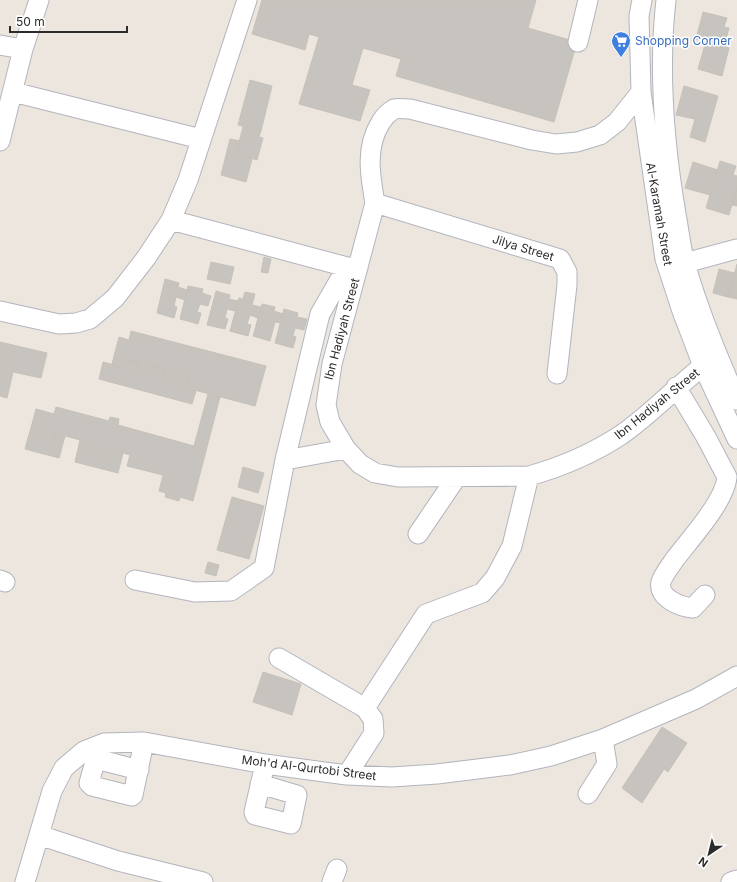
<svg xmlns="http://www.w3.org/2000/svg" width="737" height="882" viewBox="0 0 737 882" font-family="Inter,sans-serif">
<rect width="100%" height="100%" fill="#ece6df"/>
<path fill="#c7c3be" stroke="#c7c2b8" d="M262,0H536L528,28L577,42L554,122L396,76L401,59L363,48L352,85L370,90L360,121L299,104L319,37L309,34L305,50L252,34Z
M703,12L727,18L724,27L729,28L724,46L696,39Z
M706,41L729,48L722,76L698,69Z
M250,80L272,86L261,131L238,125Z
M684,86L718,96L705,142L690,137L695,119L676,115Z
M243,127L261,131L259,137L263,138L257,160L236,154Z
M230,139L240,141L236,154L252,159L246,182L221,175Z
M720,161L736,166L733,175L737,176V187L729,215L706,208Z
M693,162L718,170L710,195L685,188Z
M737,187V206L732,205Z
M264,257L271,259L268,273L261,272Z
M211,262L234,267L230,284L207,279Z
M737,264V299L728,297Z
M719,269L734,273L728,297L713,293Z
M165,279L179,283L178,287L187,290L185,300L176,297L174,306L177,307L174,318L157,313Z
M188,286L203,289L202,293L211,296L208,306L200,304L197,312L201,313L198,324L180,319Z
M216,291L230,295L229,299L238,301L235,311L227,309L225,318L228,319L225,329L207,325Z
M245,292L255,294L252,305L261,307L258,318L250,315L247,324L251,325L248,336L230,331L239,298L243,299Z
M262,304L275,307L274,311L283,314L281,323L275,322L270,341L253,336Z
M284,309L298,313L297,317L307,319L304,330L295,328L293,336L296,337L293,348L275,343Z
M131,331L266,366L255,406L187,388L190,376L174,372L172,379L164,377L166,369L149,365L146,374L136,371L138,363L123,359L121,367L112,364L119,337L129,340Z
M0,342L47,353L41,378L13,372L7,398L0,396Z
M123,359L138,363L136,371L146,374L149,365L166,369L164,377L172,379L174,372L190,376L187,388L196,391L192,404L99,379L103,362L121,367Z
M208,394L220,397L193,501L180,497L179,501L165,497L166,493L159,491L163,475L127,466L130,455L116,451L114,460L84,452L87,442L55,433L53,442L35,437L38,426L32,424L36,409L54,414L56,407L109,421L110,417L119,419L118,425L194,446Z
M32,424L38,426L35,437L53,442L55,433L65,436L59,458L25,449Z
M80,440L87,442L84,452L114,460L116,451L123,453L118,473L75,462Z
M243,467L264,473L258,493L238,487Z
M232,497L264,506L249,559L217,550Z
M208,562L219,565L216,576L205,573Z
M263,672L301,684L292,715L253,702Z
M662,727L687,743L668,772L664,769L642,803L622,788Z"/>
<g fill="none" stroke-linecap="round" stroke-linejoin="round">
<g stroke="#b2b5bd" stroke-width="21">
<path id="minor" d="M642,0L639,16L641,92L665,259L682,311L703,366L737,439
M666,0C658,71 664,143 676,214C679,230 681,248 685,264C699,311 717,356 737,400
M578,42L588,0
M0,45L23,49
M13,92L201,139
M641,92L617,122L600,135L577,142L556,144L532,140L410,109C405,109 398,108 394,109C389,112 384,117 381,122C365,147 370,175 375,203L332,364L326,405L330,422L346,449L360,464L375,473L398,477L529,476C561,467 592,454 621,435C650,415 675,388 703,366
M0,141L23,49L39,0
M375,203L560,259L567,272V285L557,374
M171,220L347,267L358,268
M685,263L737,249
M0,311L59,324L76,323L90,319L115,298L146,258L171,220L188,180L247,0
M676,387L706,437L727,477C725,501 691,538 675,559C671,565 663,575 661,582C657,598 681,607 693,608L705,595
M285,460L346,449
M418,534L456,478
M0,580L5,582
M135,580L195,592L231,591L264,568L285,460L320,314L347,267
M279,658L365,708L373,719L374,733L347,775
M365,708L426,614L482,593L495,578L512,546L529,476
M139,770L100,760L95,762L89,783L92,786L132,796L133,795L144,742
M260,784L297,795L291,824L255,815L254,812L265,764
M588,794L607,764L603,739
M39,835L118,861L203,882
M25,882L52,791L64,768L84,751L104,743L144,742L265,764L347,775L392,777L437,774L510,765L551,756L603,739L696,699L737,676
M332,882L337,869
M731,882L737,880"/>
</g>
<use href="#minor" stroke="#fff" stroke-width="19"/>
</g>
<defs>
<g id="supermarket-pin" transform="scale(1)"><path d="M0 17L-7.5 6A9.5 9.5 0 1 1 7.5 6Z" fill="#3f7fe0" stroke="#fff"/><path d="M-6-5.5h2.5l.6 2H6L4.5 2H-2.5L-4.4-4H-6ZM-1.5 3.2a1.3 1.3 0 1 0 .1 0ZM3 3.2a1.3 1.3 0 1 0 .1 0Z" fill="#fff"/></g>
</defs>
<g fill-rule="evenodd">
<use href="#supermarket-pin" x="621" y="41"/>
</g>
<g text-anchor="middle" stroke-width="3" stroke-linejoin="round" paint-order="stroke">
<g font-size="12" fill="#366cbe" stroke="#fff" text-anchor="start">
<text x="635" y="45">Shopping Corner</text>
</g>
<g font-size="12" fill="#2b2b2b" stroke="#fff">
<text transform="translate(659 214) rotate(80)" y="4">Al-Karamah Street</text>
<text transform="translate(523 248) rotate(17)" y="4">Jilya Street</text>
<text transform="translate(342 329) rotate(-75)" y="4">Ibn Hadiyah Street</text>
<text transform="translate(657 404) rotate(-39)" y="4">Ibn Hadiyah Street</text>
<text transform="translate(309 768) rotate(7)" y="4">Moh'd Al-Qurtobi Street</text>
</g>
</g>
<g transform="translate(709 854) rotate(215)" stroke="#ffffff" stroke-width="3" paint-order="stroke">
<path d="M0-3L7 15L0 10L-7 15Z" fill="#2b2b2b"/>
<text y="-6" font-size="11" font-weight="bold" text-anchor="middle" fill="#2b2b2b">N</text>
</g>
<path d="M10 26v6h117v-6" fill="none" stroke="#2b2b2b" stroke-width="2"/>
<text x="16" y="26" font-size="12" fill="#2b2b2b" stroke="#ffffff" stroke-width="3" paint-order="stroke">50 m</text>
</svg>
